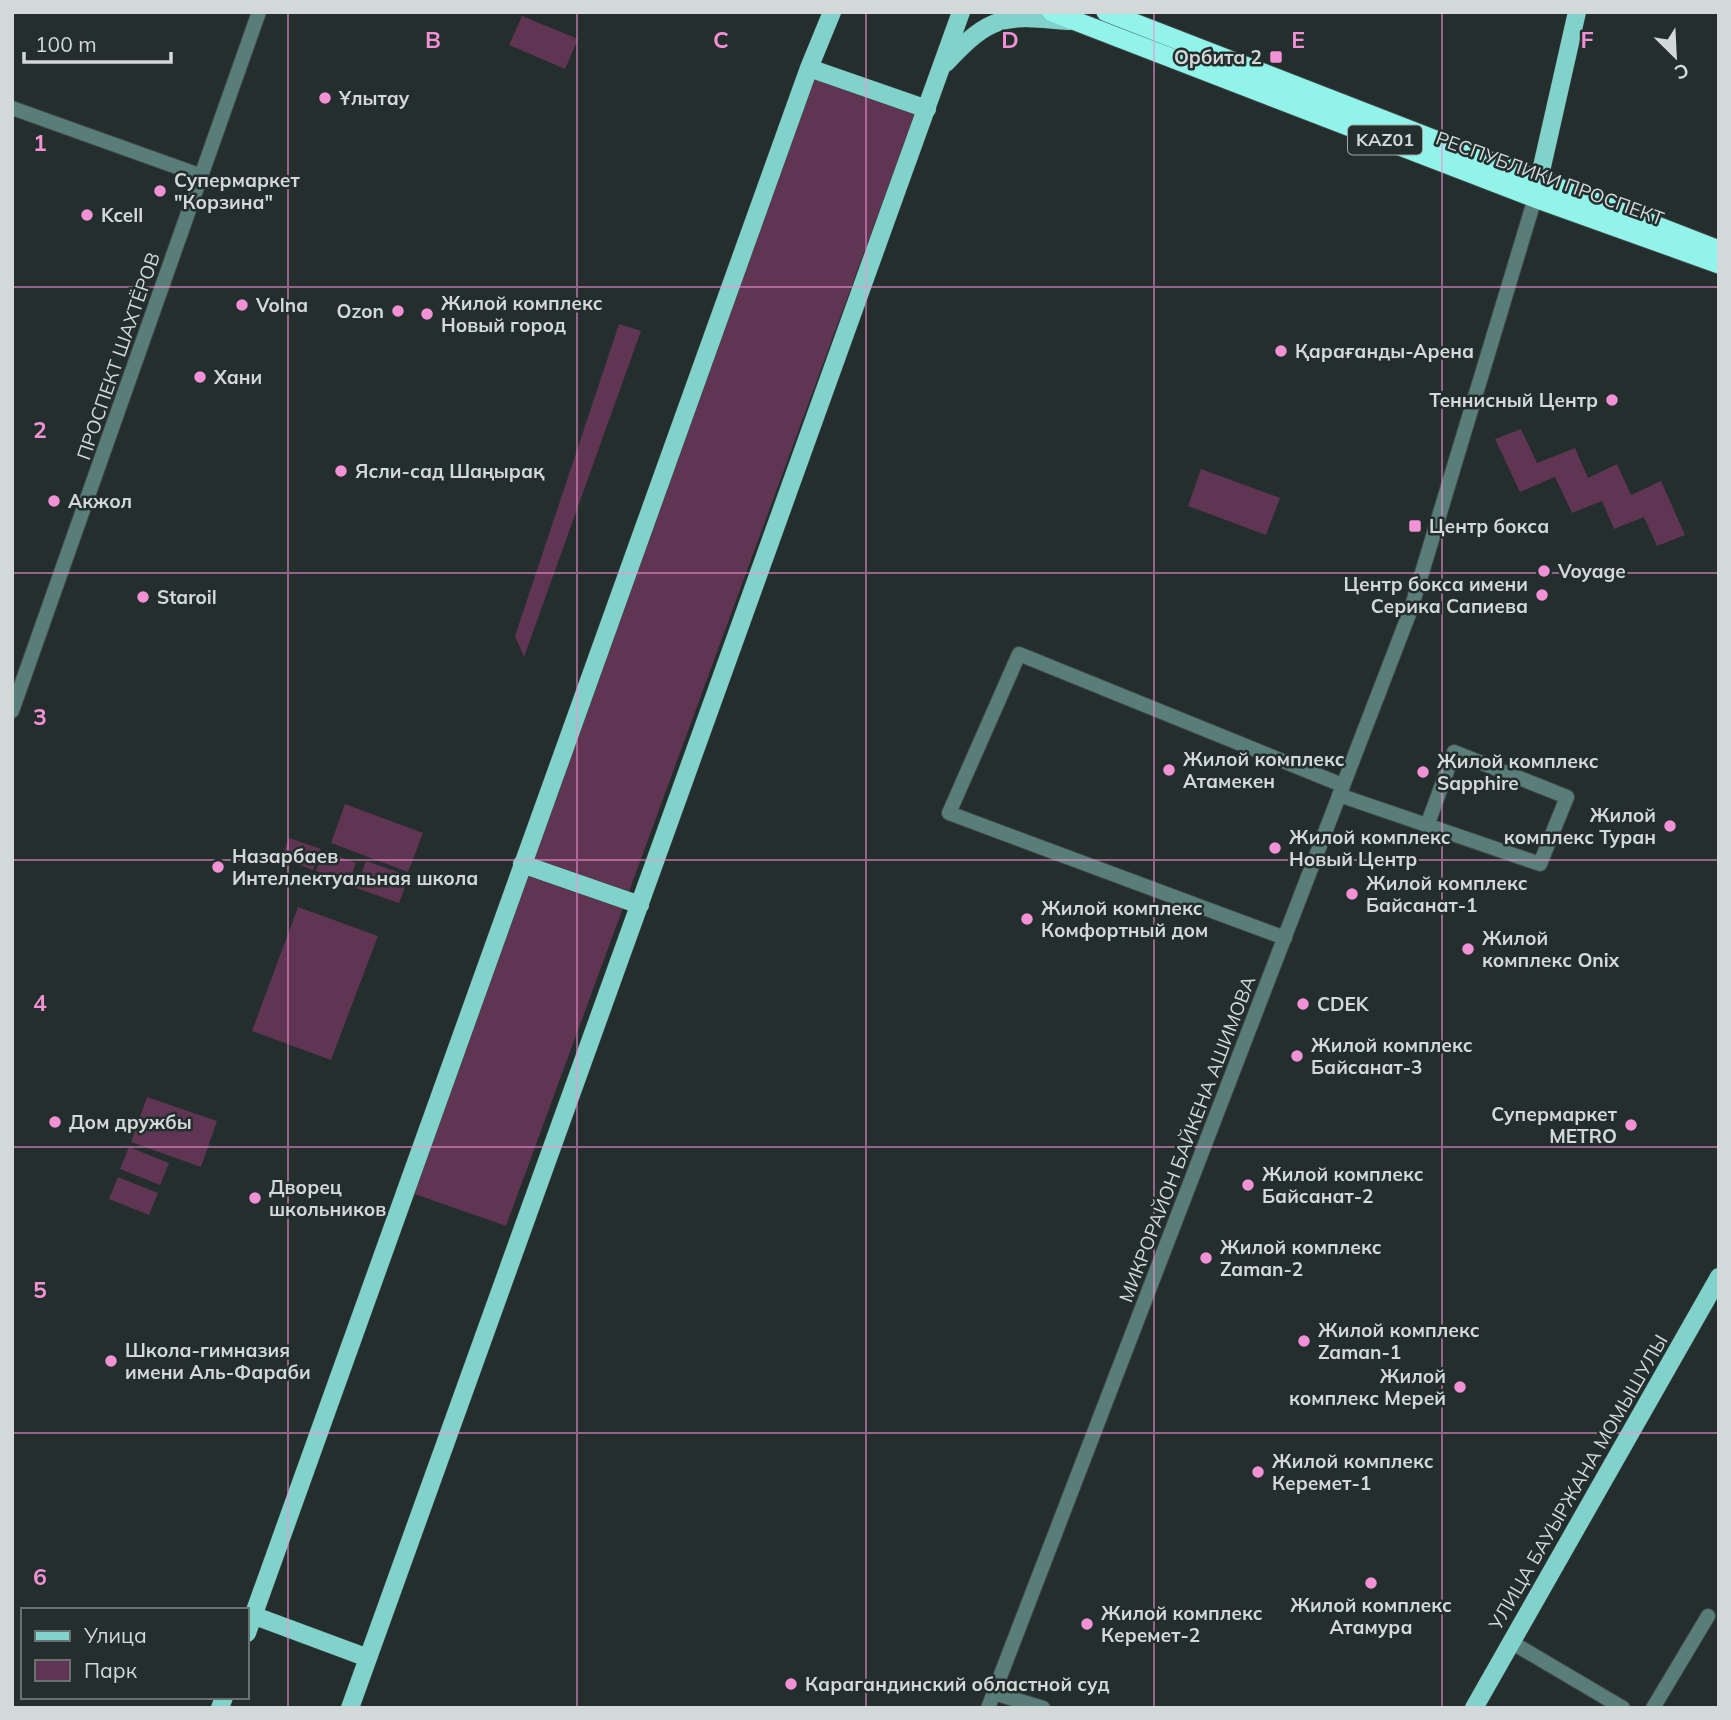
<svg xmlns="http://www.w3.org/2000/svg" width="1731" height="1720" viewBox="0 0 1731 1720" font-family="Mulish,sans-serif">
<rect width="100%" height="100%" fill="#232e2d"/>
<path fill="#603453" d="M522,16L578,39L565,69L509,45Z
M816,72L916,111L506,1226L409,1192Z
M619,324L641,331L524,657L515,636Z
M1521,429L1537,463L1575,448L1588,478L1617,464L1631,495L1661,481L1685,535L1657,546L1644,517L1614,529L1602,501L1572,513L1555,477L1520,492L1495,439Z
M1201,469L1280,498L1266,535L1188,506Z
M345,804L423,833L408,872L331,843Z
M289,838L321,849L313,870L281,858Z
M324,851L356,863L349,883L316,871Z
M366,861L409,876L399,903L356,888Z
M298,907L378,936L331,1060L252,1031Z
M147,1097L217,1121L201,1167L131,1142Z
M129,1147L169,1163L160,1185L120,1169Z
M118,1177L158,1193L149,1215L109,1199Z"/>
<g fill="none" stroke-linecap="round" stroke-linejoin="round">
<g stroke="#3f4948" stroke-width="16">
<path id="minor" d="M12,108L202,176
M12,711L259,12
M1339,795L1540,864L1567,797L1454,752L1428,823
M1285,938L949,813L1019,654L1342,785
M1511,1642L1623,1708
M994,1693L1043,1708
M988,1708L1411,609L1535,198
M1653,1708L1708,1616"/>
</g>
<g stroke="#3f4948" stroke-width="19">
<path id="major" d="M946,63C991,14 1005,15 1069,21
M809,68L927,109
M1536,193L1577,12
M522,864L640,905
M252,1615L368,1658
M247,1633L809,68L832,12
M220,1708L224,1697
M350,1708L961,12
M1474,1708L1719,1277"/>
</g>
<g stroke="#3f4948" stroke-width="21">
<path id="highway" d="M1052,12L1535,198L1719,264
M1106,12L1719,250"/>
</g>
<use href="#minor" stroke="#597e7a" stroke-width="14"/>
<use href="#major" stroke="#81d2ca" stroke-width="18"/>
<use href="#highway" stroke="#91f3ea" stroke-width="19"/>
</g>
<path fill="none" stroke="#f391d6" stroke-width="2" stroke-opacity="0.55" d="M288,12V1708M577,12V1708M866,12V1708M1154,12V1708M1442,12V1708M12,287H1719M12,573H1719M12,860H1719M12,1147H1719M12,1433H1719"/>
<g fill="#f391d6" stroke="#232e2d" stroke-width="2.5">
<rect x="1269" y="50" width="14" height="14" rx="3.5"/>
<circle cx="325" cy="98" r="7"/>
<circle cx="160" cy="191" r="7"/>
<circle cx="87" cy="215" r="7"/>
<circle cx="242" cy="305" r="7"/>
<circle cx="398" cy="311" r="7"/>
<circle cx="427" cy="314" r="7"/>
<circle cx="1281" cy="351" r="7"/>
<circle cx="200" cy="377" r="7"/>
<circle cx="1612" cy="400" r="7"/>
<circle cx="341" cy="471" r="7"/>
<circle cx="54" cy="501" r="7"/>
<rect x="1408" y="519" width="14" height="14" rx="3.5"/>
<circle cx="1544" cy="571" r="7"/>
<circle cx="1542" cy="595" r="7"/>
<circle cx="143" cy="597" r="7"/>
<circle cx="1169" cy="770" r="7"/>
<circle cx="1423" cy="772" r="7"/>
<circle cx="1670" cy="826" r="7"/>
<circle cx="1275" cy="848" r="7"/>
<circle cx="218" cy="867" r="7"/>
<circle cx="1352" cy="894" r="7"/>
<circle cx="1027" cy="919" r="7"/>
<circle cx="1468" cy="949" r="7"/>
<circle cx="1303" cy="1004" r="7"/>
<circle cx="1297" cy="1056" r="7"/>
<circle cx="55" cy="1122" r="7"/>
<circle cx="1631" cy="1125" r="7"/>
<circle cx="1248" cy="1185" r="7"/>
<circle cx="255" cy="1198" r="7"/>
<circle cx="1206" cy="1258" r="7"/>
<circle cx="1304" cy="1341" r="7"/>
<circle cx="111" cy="1361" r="7"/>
<circle cx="1460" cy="1387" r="7"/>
<circle cx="1258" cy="1472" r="7"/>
<circle cx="1371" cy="1583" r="7"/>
<circle cx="1087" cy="1624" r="7"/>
<circle cx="791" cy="1684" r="7"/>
</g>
<g text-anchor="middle" stroke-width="5" stroke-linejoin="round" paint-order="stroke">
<rect fill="#232e2d" stroke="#9ea6a5" stroke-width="2" x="1348" y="125.5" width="74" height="29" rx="5"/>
<g font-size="18" font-weight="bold" fill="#d2d9d8">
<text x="1385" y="146">KАZ01</text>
</g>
<g font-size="19" font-weight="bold" fill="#d2d9d8" stroke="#232e2d" text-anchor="start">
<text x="1262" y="64" text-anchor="end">Орбита 2</text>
<text x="339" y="105">Ұлытау</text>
<text x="174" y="187">Супермаркет<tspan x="174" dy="22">"Корзина"</tspan></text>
<text x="101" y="222">Kcell</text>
<text x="441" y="310">Жилой комплекс<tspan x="441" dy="22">Новый город</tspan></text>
<text x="256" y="312">Volna</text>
<text x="384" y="318" text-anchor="end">Ozon</text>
<text x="1295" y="358">Қарағанды-Арена</text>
<text x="214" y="384">Хани</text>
<text x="1598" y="407" text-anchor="end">Теннисный Центр</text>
<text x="355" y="478">Ясли-сад Шаңырақ</text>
<text x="68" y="508">Акжол</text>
<text x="1429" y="533">Центр бокса</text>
<text x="1558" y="578">Voyage</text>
<text x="1528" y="591" text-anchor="end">Центр бокса имени<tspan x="1528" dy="22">Серика Сапиева</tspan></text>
<text x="157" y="604">Staroil</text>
<text x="1183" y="766">Жилой комплекс<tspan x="1183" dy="22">Атамекен</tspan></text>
<text x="1437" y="768">Жилой комплекс<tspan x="1437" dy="22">Sapphire</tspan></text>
<text x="1656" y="822" text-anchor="end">Жилой<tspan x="1656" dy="22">комплекс Туран</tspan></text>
<text x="1289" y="844">Жилой комплекс<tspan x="1289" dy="22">Новый Центр</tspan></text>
<text x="232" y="863">Назарбаев<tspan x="232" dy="22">Интеллектуальная школа</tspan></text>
<text x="1366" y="890">Жилой комплекс<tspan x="1366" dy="22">Байсанат-1</tspan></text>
<text x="1041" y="915">Жилой комплекс<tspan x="1041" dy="22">Комфортный дом</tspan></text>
<text x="1482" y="945">Жилой<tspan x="1482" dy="22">комплекс Onix</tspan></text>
<text x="1317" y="1011">CDEK</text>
<text x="1311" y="1052">Жилой комплекс<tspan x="1311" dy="22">Байсанат-3</tspan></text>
<text x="1617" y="1121" text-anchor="end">Супермаркет<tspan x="1617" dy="22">METRO</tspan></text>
<text x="69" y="1129">Дом дружбы</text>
<text x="1262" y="1181">Жилой комплекс<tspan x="1262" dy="22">Байсанат-2</tspan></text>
<text x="269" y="1194">Дворец<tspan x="269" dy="22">школьников</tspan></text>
<text x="1220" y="1254">Жилой комплекс<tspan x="1220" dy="22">Zaman-2</tspan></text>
<text x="1318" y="1337">Жилой комплекс<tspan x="1318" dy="22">Zaman-1</tspan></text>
<text x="125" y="1357">Школа-гимназия<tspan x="125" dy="22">имени Аль-Фараби</tspan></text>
<text x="1446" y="1383" text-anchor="end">Жилой<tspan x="1446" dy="22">комплекс Мерей</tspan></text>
<text x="1272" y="1468">Жилой комплекс<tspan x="1272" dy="22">Керемет-1</tspan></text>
<text x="1371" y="1612" text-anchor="middle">Жилой комплекс<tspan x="1371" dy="22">Атамура</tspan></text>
<text x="1101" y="1620">Жилой комплекс<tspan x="1101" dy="22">Керемет-2</tspan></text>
<text x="805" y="1691">Карагандинский областной суд</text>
</g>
<g font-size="19" fill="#d2d9d8" stroke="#232e2d">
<text transform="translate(1550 178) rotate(20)" y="7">РЕСПУБЛИКИ ПРОСПЕКТ</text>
<text transform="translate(118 356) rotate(-71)" y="7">ПРОСПЕКТ ШАХТЁРОВ</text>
<text transform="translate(1187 1139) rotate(-69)" y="7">МИКРОРАЙОН БАЙКЕНА АШИМОВА</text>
<text transform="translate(1578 1482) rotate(-60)" y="7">УЛИЦА БАУЫРЖАНА МОМЫШУЛЫ</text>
</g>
</g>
<g font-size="23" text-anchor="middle" font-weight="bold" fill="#f391d6" stroke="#232e2d" stroke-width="5" stroke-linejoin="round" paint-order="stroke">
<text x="433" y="48">B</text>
<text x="721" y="48">C</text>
<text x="1010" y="48">D</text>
<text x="1298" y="48">E</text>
<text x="1587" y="48">F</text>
<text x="40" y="151">1</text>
<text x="40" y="438">2</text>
<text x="40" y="725">3</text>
<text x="40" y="1011">4</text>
<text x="40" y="1298">5</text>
<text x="40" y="1585">6</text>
</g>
<rect width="1731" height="1720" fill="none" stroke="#d2d9d8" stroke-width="28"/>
<rect x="21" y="1608" width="228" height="91" fill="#232e2d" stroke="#697271" stroke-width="2"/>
<rect x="35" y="1631" width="35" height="10" fill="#81d2ca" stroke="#697271" stroke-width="2"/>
<text x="84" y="1643" font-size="21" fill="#d2d9d8">Улица</text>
<rect x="35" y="1660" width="35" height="21" fill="#603453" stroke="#697271" stroke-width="2"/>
<text x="84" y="1678" font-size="21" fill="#d2d9d8">Парк</text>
<g transform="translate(1675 56) rotate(156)" stroke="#232e2d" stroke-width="5" paint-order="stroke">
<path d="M0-5L12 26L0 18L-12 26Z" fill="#d2d9d8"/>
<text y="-10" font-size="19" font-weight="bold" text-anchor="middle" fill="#d2d9d8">С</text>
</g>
<path d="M24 52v10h147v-10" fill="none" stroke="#d2d9d8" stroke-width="3.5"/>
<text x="35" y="52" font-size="21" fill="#d2d9d8" stroke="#232e2d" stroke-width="5" paint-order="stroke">100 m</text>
</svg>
